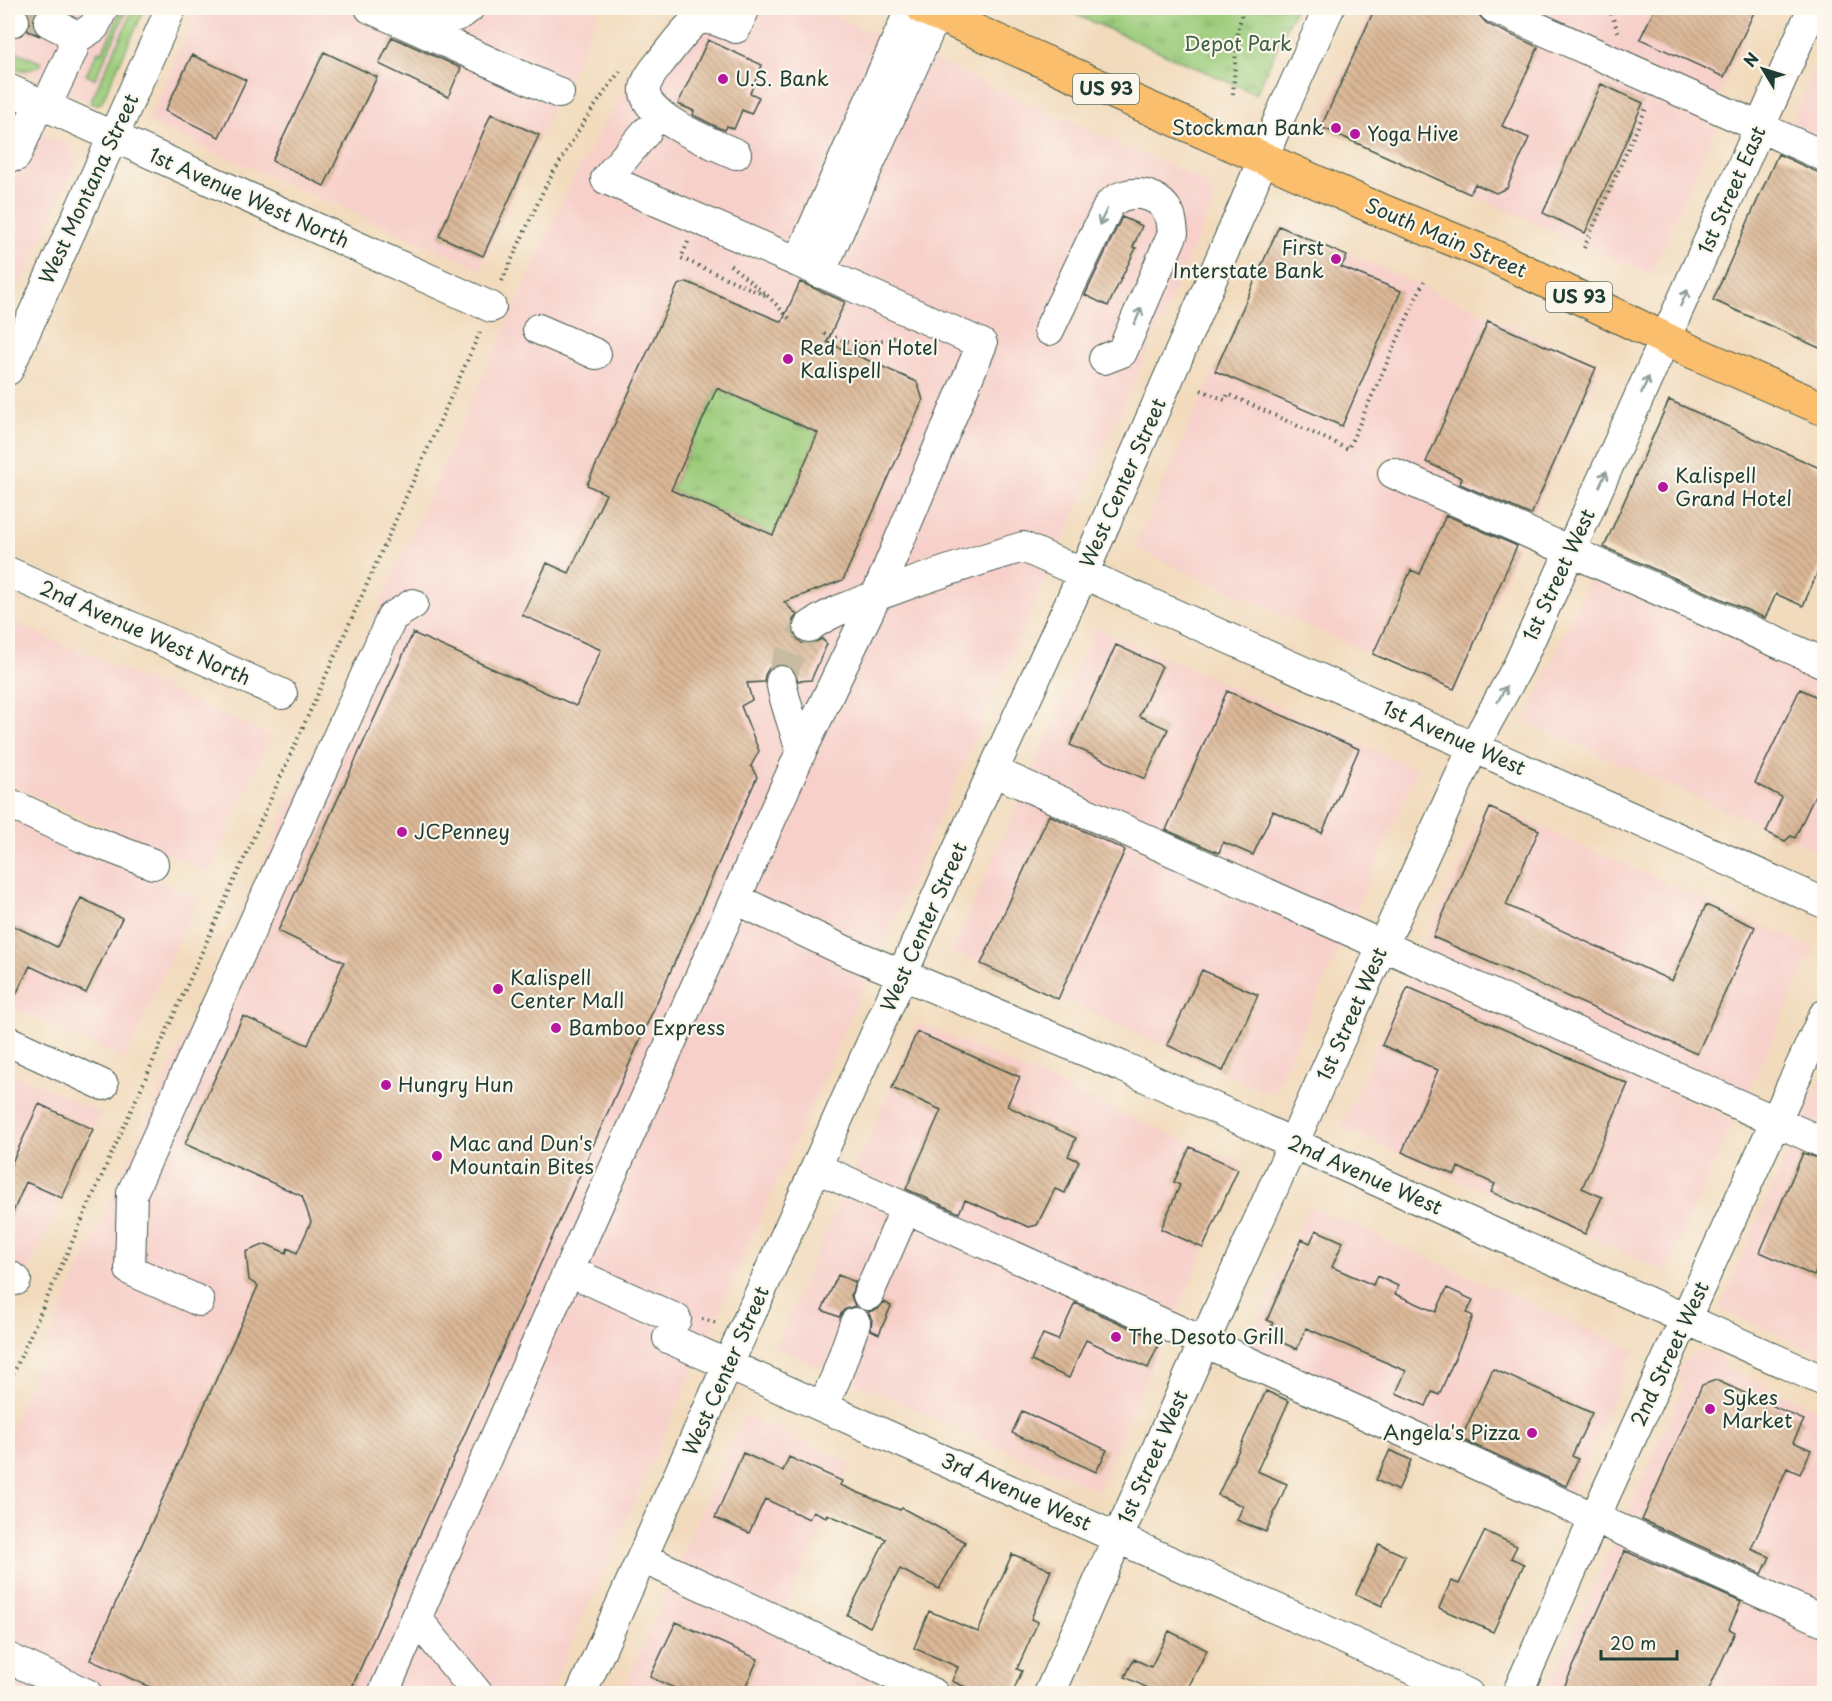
<svg xmlns="http://www.w3.org/2000/svg" width="1832" height="1701" viewBox="0 0 1832 1701" font-family="'Playpen Sans',sans-serif">
<defs>
<pattern id="park-tufts" width="24" height="20" patternUnits="userSpaceOnUse" patternTransform="scale(1.5)"><rect width="24" height="20" fill="#9ccc7b"/><path d="M3 7l-1-3M5 7V3M7 7l1-3M15 17l-1-3M17 17v-4M19 17l1-3" fill="none" stroke="#7fa766"/></pattern>
<pattern id="building-back-hatch" width="6" height="6" patternUnits="userSpaceOnUse" patternTransform="scale(1.5)"><rect width="6" height="6" fill="#dcb897"/><path d="M-1 5l2 2M0 0l6 6M5-1l2 2" fill="none" stroke="#b2977c"/></pattern>
</defs>
<rect width="100%" height="100%" fill="#fbf7ec"/>
<filter id="ink" filterUnits="userSpaceOnUse"><feTurbulence type="fractalNoise" baseFrequency=".0167" numOctaves="2"/><feDisplacementMap in="SourceGraphic" scale="12" xChannelSelector="R" yChannelSelector="G"/><feConvolveMatrix kernelMatrix="1 2 1 2 8 2 1 2 1" color-interpolation-filters="sRGB"/></filter>
<filter id="wash" filterUnits="userSpaceOnUse"><feTurbulence type="fractalNoise" baseFrequency=".008" numOctaves="4" result="noise"/><feDisplacementMap in="SourceGraphic" scale="24" xChannelSelector="R" yChannelSelector="G"/><feGaussianBlur stdDeviation="1.35" result="paint"/><feColorMatrix in="noise" values="0 0 0 0 0 0 0 0 0 0 0 0 0 0 0 0 0 1.4 0 .05"/><feComposite in="paint" operator="in"/></filter>
<g filter="url(#wash)">
<rect width="100%" height="100%" fill="#f2dbbd"/>
<path fill="#f7d0ca" d="M8,8H145L101,103L96,105L8,65Z
M198,8H336L554,104L481,269L147,122Z
M393,8H600L567,84Z
M688,8H819L1200,180L1208,185L1212,195L1213,204L549,1693L8,1694V1441L18,1409L96,1232L572,180L620,97L649,53Z
M1372,8H1471L1720,119L1650,275L1318,126Z
M1514,8H1758L1717,99Z
M1824,50V149L1787,133Z
M8,118L66,144L74,153L75,166L8,312Z
M1281,223L1601,366L1530,524L1379,457L1372,471L1523,539L1455,692L1134,548Z
M1594,567L1824,670V854L1525,721Z
M8,619L271,735L210,873L8,784Z
M1095,627L1418,769L1350,924L1027,783Z
M1022,794L1344,938L1273,1095L952,951Z
M1487,803L1813,948L1744,1102L1418,957Z
M8,814L198,898L125,1060L8,1005Z
M1408,976L1733,1120L1666,1272L1341,1127Z
M918,1023L1242,1165L1173,1321L850,1179Z
M8,1070L102,1113L27,1274L8,1265Z
M1824,1070V1355L1719,1308Z
M844,1191L1167,1333L1097,1490L775,1347Z
M1309,1206L1635,1350L1568,1500L1243,1356Z
M1700,1351H1707L1719,1356L1726,1368L1824,1412V1613L1623,1523L1684,1387L1678,1376L1683,1364L1690,1356Z
M745,1415L852,1463L782,1615L677,1566Z
M1616,1537L1824,1628V1693L1546,1694Z
M670,1583L878,1676L870,1693L621,1694Z"/>
<path fill="#9ccc7b" stroke="#5e8458" stroke-width="1.5" d="M122,8H128L95,79L86,75L98,51L102,53Z
M134,8H145L101,103L96,105L90,103Z
M8,48L42,63C31,73 20,71 8,65Z"/>
<path fill="url(#park-tufts)" stroke="#5e8458" stroke-width="1.5" d="M1061,8H1295L1256,94Z
M717,388L818,433L773,535L671,490Z"/>
<g id="blocks">
<path fill="url(#building-back-hatch)" fill-rule="evenodd" d="M24,8H40L34,14L32,22L34,31L40,36L28,31L31,22L30,14Z
M1375,8H1461L1479,15L1487,24L1538,47L1502,126L1529,138L1507,188L1496,193L1475,184L1470,194L1321,127Z
M1655,8H1756L1724,77L1640,39Z
M392,37L461,68L448,97L379,64Z
M708,40L762,65L750,93L759,97L751,114L742,110L734,129L727,126L725,130L719,128L693,115L694,111L678,104Z
M324,52L377,77L324,186L272,161Z
M192,55L246,80L219,137L165,111Z
M1601,84L1643,103L1585,233L1543,213Z
M491,114L539,135L483,256L439,236Z
M1778,154L1817,172L1824,173V350L1713,300Z
M1122,217L1142,226L1133,247L1136,248L1108,306L1085,295Z
M1279,226L1347,256L1341,267L1401,291L1342,426L1215,371Z
M687,282L782,322L800,282L845,302L827,342L917,382L923,400L843,580L784,602L797,615L793,620L792,628L795,637L802,643L811,644L822,639L827,644L811,680L798,681L794,669L787,665L778,664L769,668L765,675L764,682L747,683L752,700L741,706L759,751L751,766L757,777L349,1694H165L90,1660L258,1286L249,1280L246,1252L266,1244L286,1253L288,1248L297,1253L311,1222L302,1196L185,1144L243,1016L308,1045L344,962L278,931L413,633L576,706L601,650L522,615L547,563L569,573L606,494L587,485L678,285ZM717,388L818,433L773,535L671,490Z
M1488,321L1596,368L1531,515L1460,484L1462,478L1426,462Z
M1669,400L1824,470V557L1803,606L1776,594L1765,618L1604,547Z
M1446,515L1517,546L1454,689L1373,654L1411,570L1420,574Z
M1116,645L1162,666L1139,716L1168,729L1145,779L1070,745Z
M1800,689L1824,700V776L1795,838L1791,836L1785,841L1766,832L1782,797L1755,783Z
M1227,691L1359,749L1322,833L1273,811L1253,855L1223,842L1219,853L1166,830Z
M1490,808L1539,830L1506,905L1672,981L1706,905L1755,927L1697,1054L1433,937Z
M1049,815L1125,850L1058,999L981,964Z
M81,898L122,918L86,993L30,966L8,1011V923L57,947Z
M1202,970L1258,995L1223,1071L1167,1045Z
M1408,987L1628,1084L1582,1188L1602,1197L1585,1234L1491,1192L1495,1184L1458,1167L1455,1175L1402,1152L1438,1070L1382,1045Z
M917,1032L1020,1077L1007,1106L1076,1138L1068,1156L1079,1161L1065,1193L1055,1189L1037,1225L1029,1227L965,1200L959,1213L906,1189L941,1110L892,1088Z
M39,1104L93,1129L62,1198L26,1182L8,1224V1171Z
M1190,1147L1238,1169L1203,1248L1161,1229L1180,1185L1174,1182Z
M1803,1153L1824,1160V1253L1814,1276L1760,1252Z
M1316,1230L1343,1242L1332,1267L1373,1285L1377,1276L1398,1286L1395,1294L1436,1312L1447,1288L1473,1300L1467,1313L1473,1316L1439,1395L1432,1392L1426,1406L1396,1393L1406,1371L1306,1328L1297,1349L1267,1336L1273,1323L1267,1320L1302,1239L1310,1243Z
M838,1275L855,1282L851,1296L855,1306L844,1310L839,1317L822,1310Z
M884,1302L891,1306L879,1334L871,1330L872,1320L868,1312L878,1309Z
M1075,1303L1160,1341L1148,1368L1086,1340L1069,1378L1031,1361L1043,1334L1058,1340Z
M1493,1369L1592,1413L1572,1456L1578,1459L1566,1486L1461,1439Z
M1716,1380L1804,1420L1793,1442L1811,1450L1800,1474L1787,1468L1751,1549L1770,1557L1762,1574L1642,1520L1702,1385Z
M1266,1391L1289,1401L1257,1471L1287,1484L1266,1532L1237,1520L1243,1506L1218,1495Z
M1022,1411L1107,1450L1096,1472L1012,1433Z
M1390,1450L1411,1460L1398,1491L1376,1480Z
M743,1453L783,1471L789,1457L842,1481L840,1485L900,1510L902,1508L965,1542L939,1589L900,1569L870,1627L847,1615L886,1539L827,1514L826,1517L813,1511L809,1519L765,1499L749,1533L715,1518Z
M1485,1531L1517,1546L1511,1558L1524,1564L1493,1632L1439,1608L1451,1581L1459,1584Z
M1379,1544L1405,1556L1382,1606L1356,1594Z
M1625,1551L1741,1602L1729,1629L1735,1632L1707,1694H1561Z
M1012,1554L1051,1570L1031,1619L1038,1622L1017,1669L1022,1671L1012,1694H981L952,1681L958,1667L914,1648L929,1611L978,1632Z
M676,1622L758,1659L742,1694H687L650,1677Z
M1169,1631L1207,1650L1185,1694H1143L1146,1687L1125,1677L1134,1659L1151,1667Z"/>
</g>
</g>
<g filter="url(#ink)">
<use href="#blocks" fill-opacity="0" stroke="#3f5549" stroke-width="1.5"/>
<g fill="none" stroke-linecap="round" stroke-linejoin="round">
<path stroke="#c8bba2" stroke-width="30" stroke-dasharray="30 15" stroke-linecap="butt" d="M19,9L49,22
M781,681C787,658 792,645 809,627"/>
<g stroke="#3f5549" stroke-width="32">
<path id="minor" d="M370,8L559,93
M425,8C444,16 451,24 469,8
M1494,8L1824,156
M8,17L14,21
M72,41L94,27L103,8
M8,89L491,307
M46,106L73,49L71,33L49,22
M646,132L606,179L798,262L911,8
M736,154C714,144 641,117 645,88C647,77 656,68 662,60C674,45 684,30 699,18L715,20L736,28L745,8
M16,156L39,103
M820,273L936,15
M538,329L596,354
M1049,330L1109,205C1125,188 1158,190 1169,214C1172,219 1172,227 1173,233L1122,352L1104,359
M8,370L171,8
M1393,473L1824,663
M8,572L282,694
M809,627C831,611 858,603 884,593C930,576 976,561 1023,547L1824,903
M781,681C785,706 795,727 801,752
M993,771L1824,1143
M8,803L82,837L153,864
M736,899L843,950L1121,1066L1824,1381
M8,1041L103,1085
M817,1168L1824,1621
M569,1271L676,1319
M8,1275L16,1280
M868,1295L906,1208
M199,1301L130,1270L132,1193L392,617L413,604
M668,1338L1468,1694
M823,1406L836,1377L855,1323
M643,1558L934,1694
M417,1619L478,1694
M8,1658L87,1694
M383,1694L571,1265L801,752L876,596L982,344L798,262
M581,1694L993,771L1083,574L1245,203L1281,114L1329,8
M1049,1694L1204,1342L1340,1039L1474,746L1518,666L1551,594L1813,8
M1517,1694L1595,1517L1824,1015"/>
</g>
<g stroke="#3f5549" stroke-width="35">
<path id="major" d="M923,8L1373,207L1491,255L1684,348L1824,409"/>
</g>
<path stroke="#3f5549" stroke-width="4" stroke-dasharray="1.5 4.5" stroke-linecap="butt" d="M1609,8L1619,34
M1233,94L1237,35L1243,8
M688,242L681,258L769,297
M1584,248L1647,106
M730,265L769,297L789,318
M502,281L546,185L585,120L620,71
M824,333L854,345L899,337
M1201,390L1225,400L1228,394L1348,449L1424,281
M702,1319L717,1323
M8,1385L480,332"/>
<use href="#minor" stroke="#fff" stroke-width="30"/>
<use href="#major" stroke="#fabe6d" stroke-width="33"/>
</g>
<defs><path id="oneway-shaft" d="M-6 0H5M1.5-3L5.5 0L1.5 3" fill="none" stroke-width="1.6" stroke-linecap="round" stroke-linejoin="round" transform="scale(1.5)"/></defs>
<g stroke="#8f9e9a">
<use href="#oneway-shaft" transform="translate(1103 217) rotate(116)"/>
<use href="#oneway-shaft" transform="translate(1684 298) rotate(-66)"/>
<use href="#oneway-shaft" transform="translate(1138 316) rotate(-67)"/>
<use href="#oneway-shaft" transform="translate(1645 385) rotate(-66)"/>
<use href="#oneway-shaft" transform="translate(1603 479) rotate(-66)"/>
<use href="#oneway-shaft" transform="translate(1502 694) rotate(-61)"/>
</g>
</g>
<g fill="#b5179e" stroke="#fbf7ec" stroke-width="2">
<circle cx="723" cy="79" r="6"/>
<circle cx="1336" cy="128" r="6"/>
<circle cx="1355" cy="134" r="6"/>
<circle cx="1336" cy="259" r="6"/>
<circle cx="788" cy="359" r="6"/>
<circle cx="1663" cy="487" r="6"/>
<circle cx="402" cy="832" r="6"/>
<circle cx="498" cy="989" r="6"/>
<circle cx="556" cy="1028" r="6"/>
<circle cx="386" cy="1085" r="6"/>
<circle cx="437" cy="1156" r="6"/>
<circle cx="1116" cy="1337" r="6"/>
<circle cx="1710" cy="1409" r="6"/>
<circle cx="1532" cy="1433" r="6"/>
</g>
<g text-anchor="middle" stroke-width="4.5" stroke-linejoin="round" paint-order="stroke">
<g fill="#fbf7ec" stroke="#61756b" stroke-width="1.5">
<rect x="1073" y="74" width="66" height="30" rx="4.5"/>
<rect x="1546" y="282" width="66" height="30" rx="4.5"/>
</g>
<g font-size="18" font-weight="bold" fill="#1f3d34">
<text x="1106" y="95">US 93</text>
<text x="1579" y="303">US 93</text>
</g>
<g font-size="20" fill="#3e6146" stroke="#fbf7ec">
<text x="1238" y="51">Depot Park</text>
</g>
<g font-size="20" fill="#1f3d34" stroke="#fbf7ec" text-anchor="start">
<text x="735" y="86">U.S. Bank</text>
<text x="1324" y="135" text-anchor="end">Stockman Bank</text>
<text x="1367" y="141">Yoga Hive</text>
<text x="1324" y="255" text-anchor="end">First<tspan x="1324" dy="23">Interstate Bank</tspan></text>
<text x="800" y="355">Red Lion Hotel<tspan x="800" dy="23">Kalispell</tspan></text>
<text x="1675" y="483">Kalispell<tspan x="1675" dy="23">Grand Hotel</tspan></text>
<text x="414" y="839">JCPenney</text>
<text x="510" y="985">Kalispell<tspan x="510" dy="23">Center Mall</tspan></text>
<text x="568" y="1035">Bamboo Express</text>
<text x="398" y="1092">Hungry Hun</text>
<text x="449" y="1151">Mac and Dun's<tspan x="449" dy="23">Mountain Bites</tspan></text>
<text x="1128" y="1344">The Desoto Grill</text>
<text x="1722" y="1405">Sykes<tspan x="1722" dy="23">Market</tspan></text>
<text x="1520" y="1440" text-anchor="end">Angela's Pizza</text>
</g>
<g font-size="20" fill="#1f3d34" stroke="#fbf7ec">
<text transform="translate(89 189) rotate(-65)" y="7">West Montana Street</text>
<text transform="translate(1732 190) rotate(-66)" y="7">1st Street East</text>
<text transform="translate(249 198) rotate(24)" y="7">1st Avenue West North</text>
<text transform="translate(1446 238) rotate(23)" y="7">South Main Street</text>
<text transform="translate(1123 483) rotate(-66)" y="7">West Center Street</text>
<text transform="translate(1559 575) rotate(-65)" y="7">1st Street West</text>
<text transform="translate(145 633) rotate(24)" y="7">2nd Avenue West North</text>
<text transform="translate(1454 738) rotate(24)" y="7">1st Avenue West</text>
<text transform="translate(924 927) rotate(-66)" y="7">West Center Street</text>
<text transform="translate(1352 1014) rotate(-66)" y="7">1st Street West</text>
<text transform="translate(1365 1175) rotate(24)" y="7">2nd Avenue West</text>
<text transform="translate(1670 1354) rotate(-65)" y="7">2nd Street West</text>
<text transform="translate(726 1371) rotate(-66)" y="7">West Center Street</text>
<text transform="translate(1153 1457) rotate(-66)" y="7">1st Street West</text>
<text transform="translate(1016 1492) rotate(24)" y="7">3rd Avenue West</text>
</g>
</g>
<rect width="1832" height="1701" fill="none" stroke="#fbf7ec" stroke-width="30"/>
<g transform="translate(1763 69) rotate(308)" stroke="#fbf7ec" stroke-width="4.5" paint-order="stroke">
<path d="M0-4.5L10 22L0 15L-10 22Z" fill="#1f3d34"/>
<text y="-9" font-size="16" font-weight="bold" text-anchor="middle" fill="#1f3d34">N</text>
</g>
<path d="M1601 1650v9h76v-9" fill="none" stroke="#1f3d34" stroke-width="3"/>
<text x="1610" y="1650" font-size="18" fill="#1f3d34" stroke="#fbf7ec" stroke-width="4.5" paint-order="stroke">20 m</text>
</svg>
